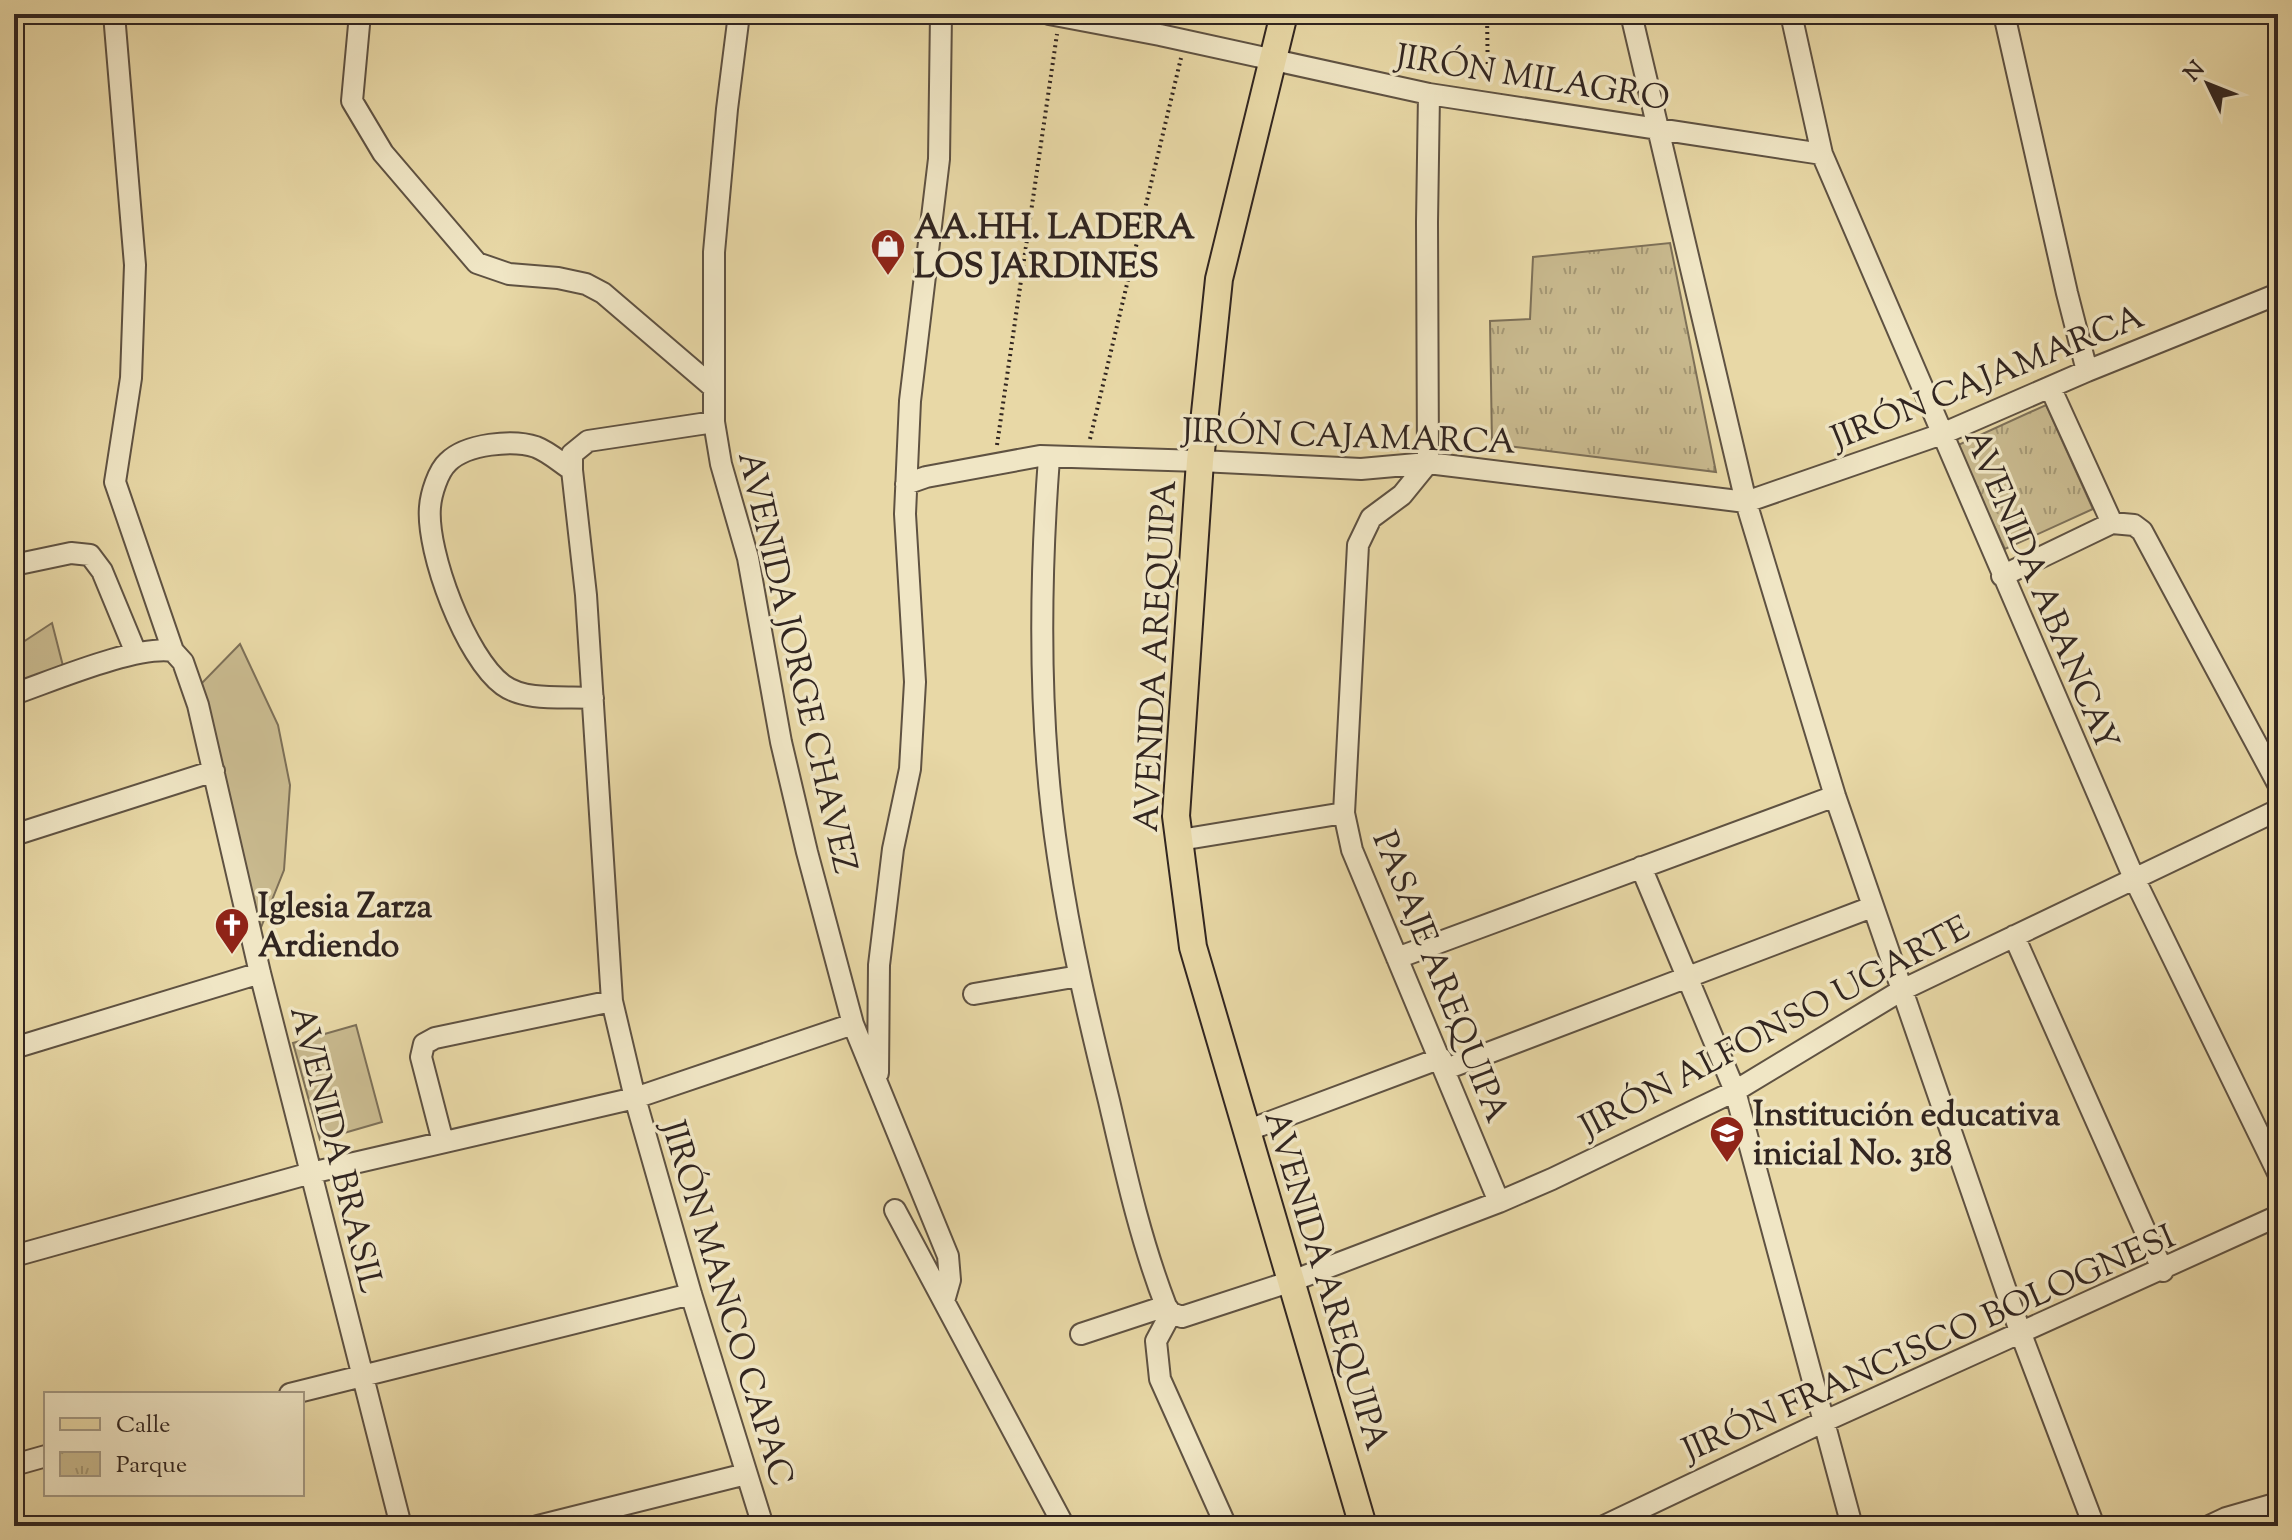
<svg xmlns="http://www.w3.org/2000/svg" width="2292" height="1540" viewBox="0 0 2292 1540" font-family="'Sorts Mill Goudy',serif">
<defs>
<pattern id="park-tufts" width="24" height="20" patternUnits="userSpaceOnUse" patternTransform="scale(2)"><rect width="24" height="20" fill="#c9ba8f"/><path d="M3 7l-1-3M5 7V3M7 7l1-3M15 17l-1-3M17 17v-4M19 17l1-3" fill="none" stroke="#a49774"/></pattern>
</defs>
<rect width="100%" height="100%" fill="#e8d8a6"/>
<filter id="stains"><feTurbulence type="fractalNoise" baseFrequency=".0025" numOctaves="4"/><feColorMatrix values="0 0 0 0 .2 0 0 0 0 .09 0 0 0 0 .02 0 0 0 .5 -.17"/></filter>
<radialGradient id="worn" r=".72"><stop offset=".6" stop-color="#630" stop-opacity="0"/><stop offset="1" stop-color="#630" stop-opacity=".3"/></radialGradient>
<path fill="#c9ba8f" stroke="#7d7058" stroke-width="2" d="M52,623L63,666L26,681L15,669L14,648Z
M240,644L278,725L290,785L284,870L256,940L199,686Z
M356,1025L382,1122L320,1140L293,1043Z"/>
<path fill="url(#park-tufts)" stroke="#7d7058" stroke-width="2" d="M1670,243L1716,472L1492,444L1490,321L1530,319L1533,257Z
M2046,405L2093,509L2005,549L1956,446Z"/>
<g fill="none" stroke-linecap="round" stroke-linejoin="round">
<g stroke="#5f5242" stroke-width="24">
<path id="minor" d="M114,14L135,265L131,378L115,482L173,651L183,662L198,705L260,973L401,1526
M360,14L352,101L383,153L477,263L509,274L558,278L586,284L603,293L714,388
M739,14L727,109L714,252V422L721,464L748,558L781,742L807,852L853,1024L948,1256L950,1280L944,1301
M1049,14L1160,35L1429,94L1822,154
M1631,14L1746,502L1835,796L2021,1334L2094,1526
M1791,14L1822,154L2134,878L2278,1173
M2004,14L2067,293L2087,371
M1429,94L1427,222L1428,463L1402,495L1371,518L1358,545L1344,813L1352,850L1499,1202
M2050,387L2112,523
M714,422L588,441L572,454V470L586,595L612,1001L635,1098L691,1294L763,1526
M1049,458C1039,591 1038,725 1058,857C1070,940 1089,1020 1109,1101C1125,1170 1140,1239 1166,1306L1171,1313L1182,1317L1292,1281L1499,1202L1552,1179L1735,1091L1902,990L2278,810
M572,470C561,463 549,452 536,447C513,439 466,444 448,462C438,471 431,494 430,507C426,552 466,658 503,685C526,702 566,696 593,698
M906,484L926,477L1040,456L1200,461L1361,469L1428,463L1746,502L1942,434L2087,371L2278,294
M14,565L71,553L90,555L102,571L136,653
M2002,576L2112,523L2134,525L2142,531L2278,784
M14,694C52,681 136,645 173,651
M14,835L214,771
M1180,840L1344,813
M1641,867L1735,1091L1852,1526
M2014,936L2163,1271
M1397,958L1835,796
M974,994L1079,976
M14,1048L260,973
M1446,1069L1872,907
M878,1073L879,965L893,849L910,769L915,682L905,514L910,401L939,159L941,14
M1246,1131L1441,1058
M443,1142L421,1057L424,1044L435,1038L612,1001
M895,1210L1064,1526
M14,1256L311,1173L635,1098L853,1024
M1171,1313L1156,1341L1160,1379L1226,1526
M1081,1334L1166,1306
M290,1394L691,1294
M14,1465L46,1456
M538,1526L746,1474
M1604,1526L1825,1421L2278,1216
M2209,1526L2226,1518L2278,1503
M2273,1526L2278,1519"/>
</g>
<g stroke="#312520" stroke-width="30">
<path id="major" d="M1284,14L1219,279L1200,461L1176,816L1193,947L1363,1526"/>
</g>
<path stroke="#312520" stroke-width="4" stroke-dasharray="2 4" stroke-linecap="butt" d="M1487,14L1488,84
M1090,439L1181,58
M997,445L1057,34"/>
<use href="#minor" stroke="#f0e6c5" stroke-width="20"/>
<use href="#major" stroke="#e8d8a6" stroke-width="26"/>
</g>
<defs>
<g id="shop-pin" transform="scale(1.8)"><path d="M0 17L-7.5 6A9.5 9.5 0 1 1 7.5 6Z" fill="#8f2418" stroke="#f0e6c5"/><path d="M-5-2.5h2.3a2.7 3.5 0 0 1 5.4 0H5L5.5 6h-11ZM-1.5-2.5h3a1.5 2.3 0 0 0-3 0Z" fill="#fff"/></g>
<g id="church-pin" transform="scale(1.8)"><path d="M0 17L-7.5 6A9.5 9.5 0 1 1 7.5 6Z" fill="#8f2418" stroke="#f0e6c5"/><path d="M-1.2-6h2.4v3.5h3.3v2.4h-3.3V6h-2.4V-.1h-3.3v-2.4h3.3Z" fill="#fff"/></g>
<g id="school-pin" transform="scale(1.8)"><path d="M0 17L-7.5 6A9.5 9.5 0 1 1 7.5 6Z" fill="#8f2418" stroke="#f0e6c5"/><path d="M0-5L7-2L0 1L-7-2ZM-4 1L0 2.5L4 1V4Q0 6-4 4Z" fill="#fff"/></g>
</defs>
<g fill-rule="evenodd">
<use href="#shop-pin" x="888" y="246"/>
<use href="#church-pin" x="232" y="925"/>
<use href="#school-pin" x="1727" y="1133"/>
</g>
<g text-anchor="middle" stroke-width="7" stroke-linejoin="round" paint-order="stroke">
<g font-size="34" fill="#312520" stroke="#f0e6c5">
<text transform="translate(1533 76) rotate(9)" y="12">JIRÓN MILAGRO</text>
<text transform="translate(1987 376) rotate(-22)" y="12">JIRÓN CAJAMARCA</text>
<text transform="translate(1349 435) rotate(2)" y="12">JIRÓN CAJAMARCA</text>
<text transform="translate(2043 589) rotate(67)" y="12">AVENIDA ABANCAY</text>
<text transform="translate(1154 656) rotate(-87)" y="12">AVENIDA AREQUIPA</text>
<text transform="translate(799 662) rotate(77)" y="12">AVENIDA JORGE CHAVEZ</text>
<text transform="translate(1442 976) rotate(68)" y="12">PASAJE AREQUIPA</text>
<text transform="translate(1774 1026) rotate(-28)" y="12">JIRÓN ALFONSO UGARTE</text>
<text transform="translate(338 1149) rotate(76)" y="12">AVENIDA BRASIL</text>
<text transform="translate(1328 1280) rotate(73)" y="12">AVENIDA AREQUIPA</text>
<text transform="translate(729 1303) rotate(73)" y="12">JIRÓN MANCO CAPAC</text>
<text transform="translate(1928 1342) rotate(-24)" y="12">JIRÓN FRANCISCO BOLOGNESI</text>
</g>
<g font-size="34" font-weight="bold" fill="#312520" stroke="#f0e6c5" text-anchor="start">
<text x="914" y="238">AA.HH. LADERA<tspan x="914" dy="39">LOS JARDINES</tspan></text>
<text x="258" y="917">Iglesia Zarza<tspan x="258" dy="39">Ardiendo</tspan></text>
<text x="1753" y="1125">Institución educativa<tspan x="1753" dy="39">inicial No. 318</tspan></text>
</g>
</g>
<rect width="2292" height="1540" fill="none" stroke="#e8d8a6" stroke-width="48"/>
<rect x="16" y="16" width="2260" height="1508" fill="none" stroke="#312520" stroke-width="4"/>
<rect x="24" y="24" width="2244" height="1492" fill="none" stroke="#312520" stroke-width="2"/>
<rect x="44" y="1392" width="260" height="104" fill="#f0e6c5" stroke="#a49983" stroke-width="2"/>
<rect x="60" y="1418" width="40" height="12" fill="#e8d8a6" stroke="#a49983" stroke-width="2"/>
<text x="116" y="1432" font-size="24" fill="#312520">Calle</text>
<rect x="60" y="1452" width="40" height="24" fill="url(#park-tufts)" stroke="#a49983" stroke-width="2"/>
<text x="116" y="1472" font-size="24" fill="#312520">Parque</text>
<g transform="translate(2208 84) rotate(313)" stroke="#f0e6c5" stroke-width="6" paint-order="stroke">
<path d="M0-6L14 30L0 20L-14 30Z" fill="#312520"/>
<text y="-12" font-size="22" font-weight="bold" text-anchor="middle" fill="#312520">N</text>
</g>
<rect width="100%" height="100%" filter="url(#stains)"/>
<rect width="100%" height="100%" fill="url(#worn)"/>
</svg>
